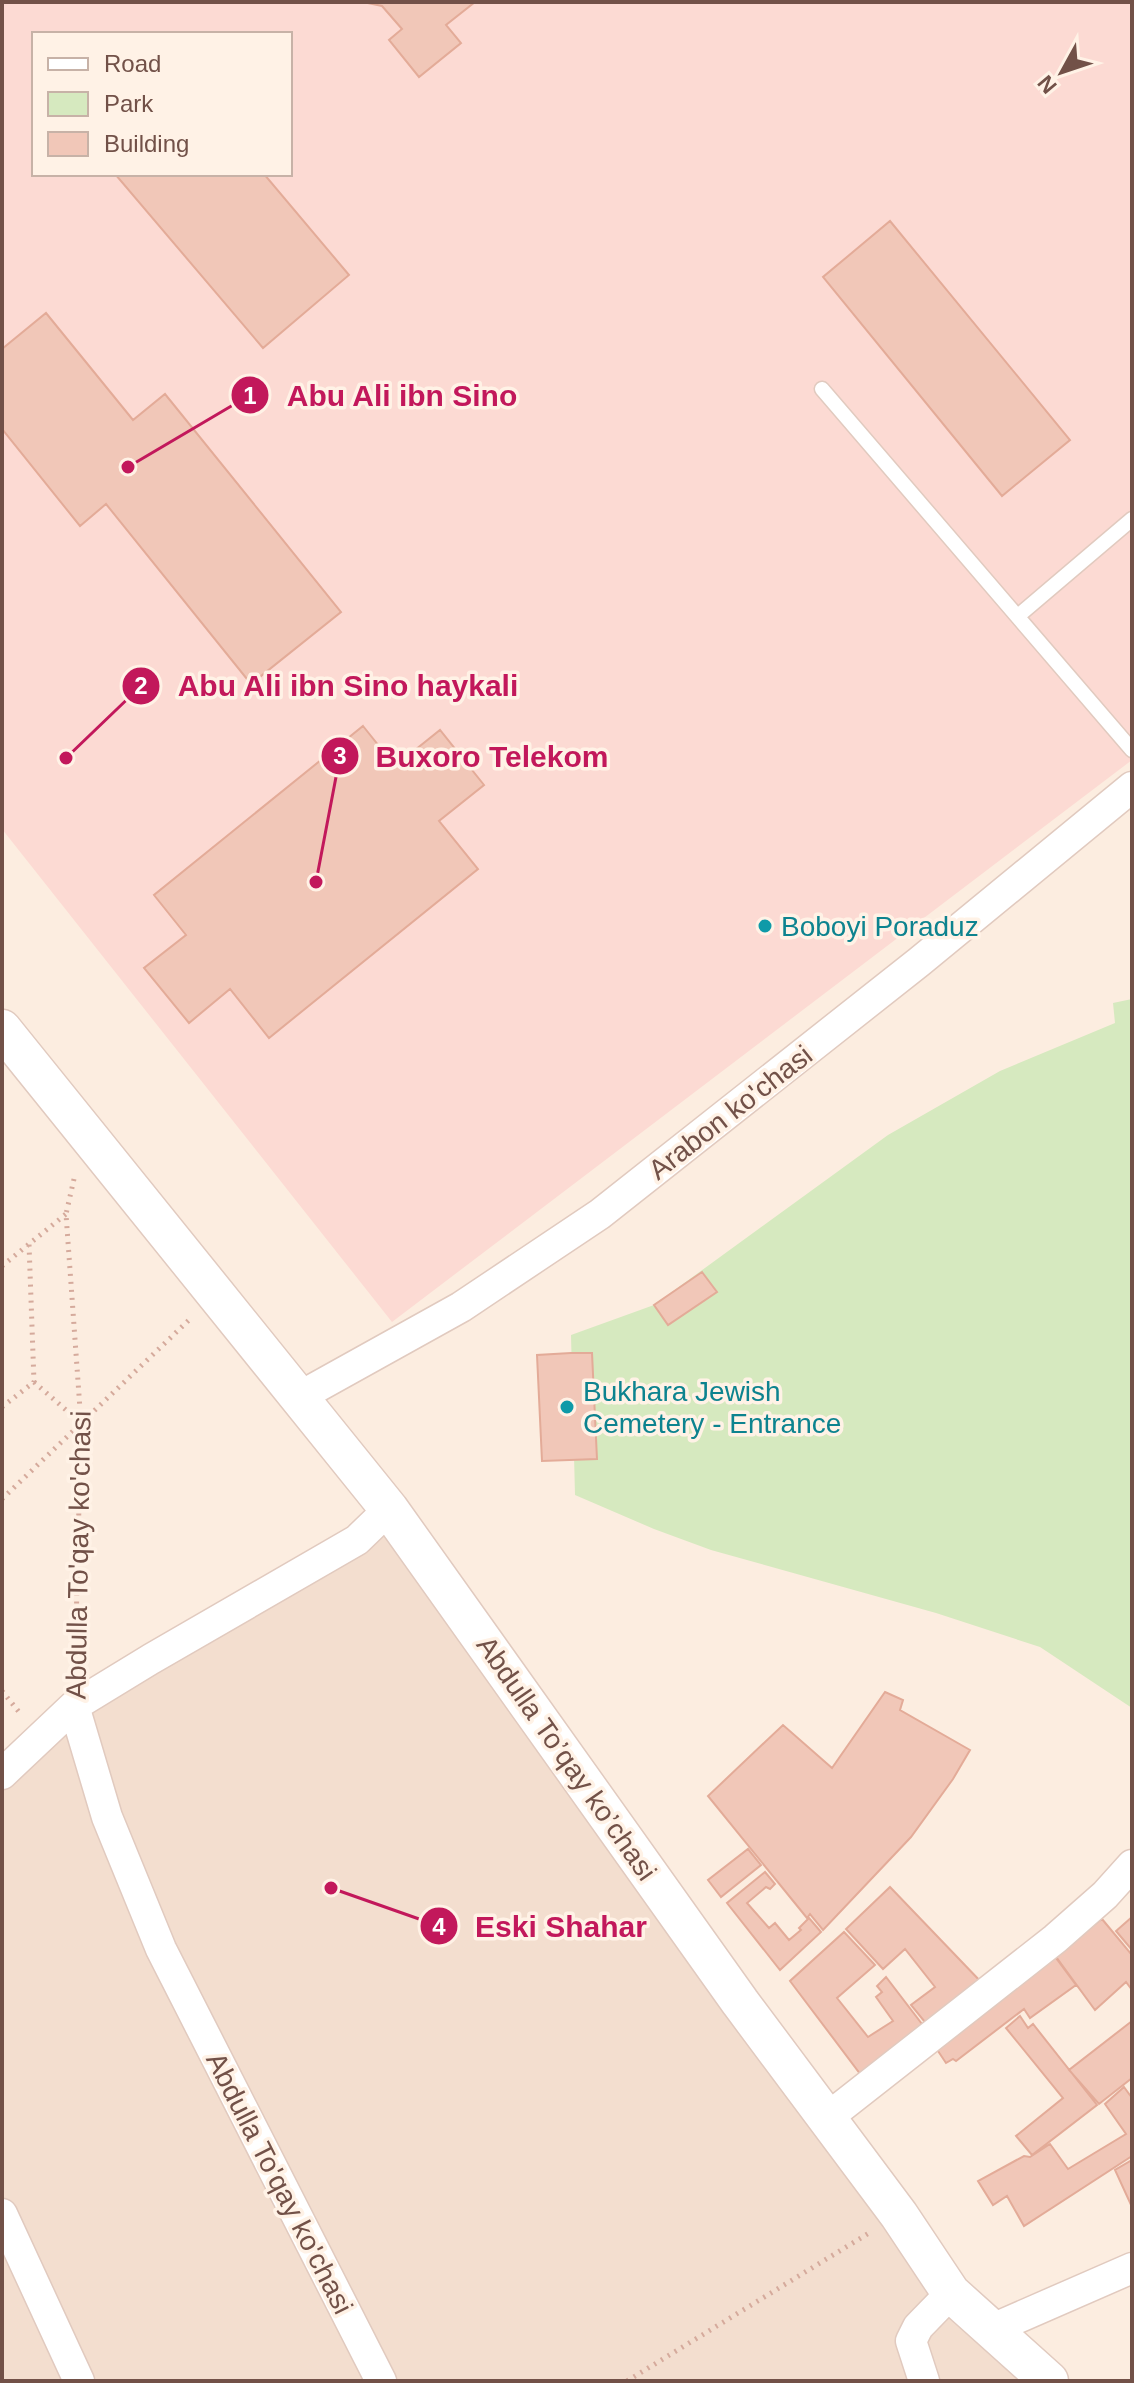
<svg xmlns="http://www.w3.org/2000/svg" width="1134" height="2383" viewBox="0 0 1134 2383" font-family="Helvetica,sans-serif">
<rect width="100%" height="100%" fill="#fcede0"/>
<path fill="#f3decf" d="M389,1509L827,2118L1049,2381H2V1774Z"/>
<path fill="#fcdad3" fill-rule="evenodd" d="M2,2H1132V760L392,1322L2,829ZM34,34H290V174H34Z"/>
<path fill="#d6e9bf" d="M1132,999V1708L1040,1647L936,1613L711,1550L654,1529L575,1495L571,1335L654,1305L888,1135L1000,1071L1115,1023L1113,1003Z"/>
<path fill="#f1c7b8" stroke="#e3ab98" stroke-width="2" d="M363,2H475L446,25L461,43L419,77L389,40L402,29L382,6Z
M115,174H264L349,275L263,348Z
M890,221L1070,440L1002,496L823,277Z
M46,313L133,420L165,394L341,612L251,684L106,504L80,526L2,429V349Z
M363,726L395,766L440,730L484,785L439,821L478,869L269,1038L230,989L189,1023L144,968L186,935L154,895Z
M702,1272L717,1292L668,1325L654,1305Z
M571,1353H592L597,1459L542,1461L537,1355Z
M885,1692L903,1700L900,1710L970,1750L953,1779L911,1837L823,1930L810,1914L807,1918L708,1796L783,1725L832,1768Z
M748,1849L761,1865L721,1897L708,1880Z
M765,1872L775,1884L770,1889L766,1887L747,1903L769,1928L775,1923L789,1940L801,1930L799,1928L809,1918L821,1932L780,1970L727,1903Z
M890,1887L983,1984L929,2027L911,2005L935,1987L905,1949L883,1969L846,1929Z
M1132,1917V1950L1116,1931Z
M1102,1919L1132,1955V1990L1126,1982L1095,2010L1054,1954Z
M844,1932L875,1965L837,1998L868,2037L893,2021L876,1997L882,1992L877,1986L886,1977L925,2028L861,2075L790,1981Z
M1053,1954L1076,1985L1030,2018L1024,2009L956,2061L953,2059L946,2063L936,2048Z
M1020,2016L1028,2028L1033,2024L1097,2105L1032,2155L1016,2136L1063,2098L1006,2028Z
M1132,2021V2078L1099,2104L1069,2070Z
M1124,2087L1132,2098V2156L1024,2226L1007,2196L993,2205L978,2181L1024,2156L1030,2157L1050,2144L1068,2169L1126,2134L1105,2104Z
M1132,2160V2207L1115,2170Z"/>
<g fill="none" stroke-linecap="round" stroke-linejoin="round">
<g stroke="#e1cabf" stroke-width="17">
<path id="service" d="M822,389L1132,750
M1018,616L1132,519"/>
</g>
<g stroke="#e1cabf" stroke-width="33">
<path id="minor" d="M299,1397L461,1307L600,1214L919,962L1132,787
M74,1706L107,1817L161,1949L381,2381
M2,1774L74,1706L151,1659L357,1540L389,1509
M827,2118L1055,1939L1105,1895L1132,1865
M2,2214L79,2381
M990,2330L1132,2268
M924,2381L911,2341L918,2327L951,2293"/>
</g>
<g stroke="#e1cabf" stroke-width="41">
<path id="tertiary" d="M2,1029L389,1509L740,2002L899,2215L951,2293L1049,2381"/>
</g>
<path stroke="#d5aa9c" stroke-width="5" stroke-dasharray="2 6" stroke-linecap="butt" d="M74,1179L66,1214L81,1423L75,1668
M2,1266L66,1214
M34,1382L81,1423
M2,1407L34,1382L29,1244
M2,1499L189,1320
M2,1691L19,1712
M627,2381L869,2233"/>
<use href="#service" stroke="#fff" stroke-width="14"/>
<use href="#minor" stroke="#fff" stroke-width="30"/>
<use href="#tertiary" stroke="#fff" stroke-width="38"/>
</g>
<g fill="#0f9aa8" stroke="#fff2e6" stroke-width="3">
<circle cx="765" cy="926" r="8"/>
<circle cx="567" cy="1407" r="8"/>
</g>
<g text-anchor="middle" stroke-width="7" stroke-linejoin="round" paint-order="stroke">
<g font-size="28" fill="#0d838f" stroke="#fff2e6" text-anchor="start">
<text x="781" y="936">Boboyi Poraduz</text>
<text x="583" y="1401">Bukhara Jewish<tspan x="583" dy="32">Cemetery - Entrance</tspan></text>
</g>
<g font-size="28" fill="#725148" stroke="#fff2e6">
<text transform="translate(730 1112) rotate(-38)" y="10">Arabon ko'chasi</text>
<text transform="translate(78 1555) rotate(-89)" y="10">Abdulla To'qay ko'chasi</text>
<text transform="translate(567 1758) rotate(55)" y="10">Abdulla To’qay ko’chasi</text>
<text transform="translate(280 2183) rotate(63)" y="10">Abdulla To'qay ko'chasi</text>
</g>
</g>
<path fill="none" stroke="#c2185b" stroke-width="3" d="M128 467L250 395M66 758L141 686M316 882L340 756M331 1888L439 1926"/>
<g fill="#c2185b" stroke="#fff2e6" stroke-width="3">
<circle cx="128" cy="467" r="8"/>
<circle cx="66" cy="758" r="8"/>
<circle cx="316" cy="882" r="8"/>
<circle cx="331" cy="1888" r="8"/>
<circle cx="250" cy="395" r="20"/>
<circle cx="141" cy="686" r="20"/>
<circle cx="340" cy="756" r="20"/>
<circle cx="439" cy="1926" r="20"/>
</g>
<g font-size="24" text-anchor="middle" font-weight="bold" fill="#fff">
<text x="250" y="404">1</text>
<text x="141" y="694">2</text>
<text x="340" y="764">3</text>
<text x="439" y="1935">4</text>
</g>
<g font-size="30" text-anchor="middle" font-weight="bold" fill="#c2185b" stroke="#fff2e6" stroke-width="7" stroke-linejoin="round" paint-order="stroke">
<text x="402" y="406">Abu Ali ibn Sino</text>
<text x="348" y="696">Abu Ali ibn Sino haykali</text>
<text x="492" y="767">Buxoro Telekom</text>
<text x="561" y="1937">Eski Shahar</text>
</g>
<rect width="1134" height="2383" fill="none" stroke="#725148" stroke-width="8"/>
<rect x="32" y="32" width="260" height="144" fill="#fff2e6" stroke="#c7b2a7" stroke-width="2"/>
<rect x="48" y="58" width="40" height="12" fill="#ffffff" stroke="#c7b2a7" stroke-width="2"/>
<text x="104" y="72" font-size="24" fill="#725148">Road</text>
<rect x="48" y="92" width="40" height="24" fill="#d6e9bf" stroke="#c7b2a7" stroke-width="2"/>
<text x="104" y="112" font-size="24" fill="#725148">Park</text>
<rect x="48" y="132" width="40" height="24" fill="#f1c7b8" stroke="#c7b2a7" stroke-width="2"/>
<text x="104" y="152" font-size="24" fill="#725148">Building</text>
<g transform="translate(1062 72) rotate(230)" stroke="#fff2e6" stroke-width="6" paint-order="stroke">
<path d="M0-6L14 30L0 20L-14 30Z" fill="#725148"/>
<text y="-12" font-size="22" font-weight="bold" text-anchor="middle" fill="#725148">N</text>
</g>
</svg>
